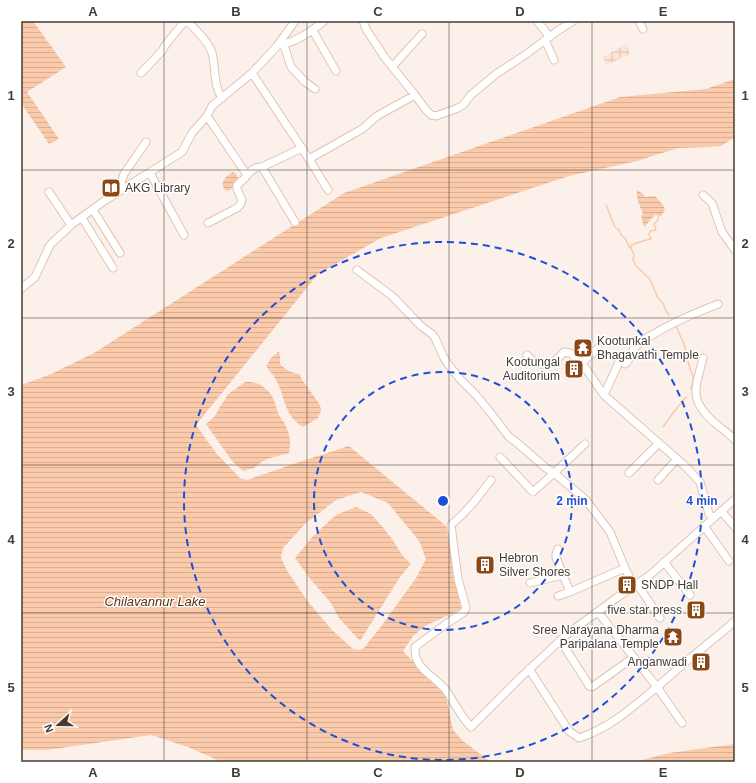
<svg xmlns="http://www.w3.org/2000/svg" width="756" height="783" viewBox="0 0 756 783" font-family="Arial,sans-serif">
<defs>
<pattern id="industrial-grid" width="8" height="8" patternUnits="userSpaceOnUse"><rect width="8" height="8" fill="#ffe4d3"/><path d="M0 4h8M4 0v8" fill="none" stroke="#dcc4b6"/></pattern>
<pattern id="water-rules" width="6" height="5" patternUnits="userSpaceOnUse"><rect width="6" height="5" fill="#fbcaab"/><path d="M0 2.5h6" fill="none" stroke="#d8ae94"/></pattern>
</defs>
<rect width="100%" height="100%" fill="#fcf1ea"/>
<path fill="url(#industrial-grid)" d="M626,44L630,54L607,65L603,57Z"/>
<path fill="url(#water-rules)" fill-rule="evenodd" d="M21,21H33L66,67L27,92L59,139L49,144L21,103Z
M735,79V137L721,146L709,147L678,148L637,161L569,176L381,238L318,274L196,425L216,453L240,478L247,480L293,464L349,446L446,526L461,609L425,626L413,636L403,651L446,697L453,730L463,741L491,762H222L188,747L151,735L47,750H21V385L49,375L94,353L344,193L620,97L706,89ZM361,492L388,503L419,541L426,559L416,578L382,625L364,648L360,650L353,649L331,629L306,599L286,569L281,557L283,548L306,523L336,500Z
M233,172C237,174 238,177 238,181L230,190L227,191C217,184 226,176 233,172Z
M637,190L643,194L645,197L655,196L663,205L665,210L661,216L655,215L644,227L641,216L643,214C640,206 636,199 637,190Z
M279,351L280,356V364C286,370 291,373 300,374L301,378L320,405L321,411L318,418L303,427C284,415 286,400 277,382C274,376 270,371 266,366L271,358Z
M245,382C251,382 257,382 262,386C275,395 274,402 279,415C281,419 284,422 286,426C290,435 291,443 289,453L270,458L263,461L254,468L243,471L232,461L206,424L215,416L221,405L225,400L227,395Z
M356,507L371,514L380,524L393,540L402,555L411,564L400,577L360,641L339,618L331,603L311,580L295,558L314,535L336,515Z
M735,744V762H634L669,753Z"/>
<g fill="none" stroke-linecap="round" stroke-linejoin="round">
<path stroke="#fbcaab" stroke-width="1.5" d="M606,205L615,227L619,230L621,235L625,238L629,247L631,248
M659,214L658,220L654,224L656,230L650,231L649,235L651,239C644,240 638,243 631,245V248L634,255L633,260L637,267L650,279L658,298L663,303L665,309L669,315
M676,326L684,344L688,362L693,377V382L691,389
M663,427L673,413L686,397"/>
<g stroke="#dec4b5" stroke-width="9">
<path id="minor" d="M187,21C195,29 209,42 212,53C216,68 213,85 222,98
M363,21L366,29L385,58L415,95
M537,21L550,37
M639,21L643,29
M313,31L336,71
M545,40L554,60
M281,45C298,41 311,32 324,21
M284,45L291,67L305,82L315,89
M392,67L422,34
M141,73L162,51L166,44L185,21
M252,73L309,159L328,190
M207,116L247,175
M309,159L362,129L377,116L415,95L426,110L431,115L436,116L458,108L463,105L471,95L496,74L525,55L556,32L573,21
M262,167L302,148
M150,173L184,235
M49,192L71,225
M118,192L124,174L146,142
M703,195L712,203L722,232L735,250
M93,210L120,253
M82,218L113,268
M208,223L237,208L240,205L242,200L237,189V185C239,183 242,181 244,179C249,173 254,166 262,167L295,222
M357,270L392,296L421,326L432,334L435,338L443,356L448,364L460,379L476,395L490,412L509,437L515,441L546,468L554,473L533,492L500,457
M21,289L35,277L50,245L71,225L104,201L182,152L192,133L207,116L212,106L252,73L277,46L295,21
M527,355L534,362L540,364H548L554,362L564,352L570,353L582,363L604,395L685,466L700,482L709,514L713,518
M703,358C695,391 688,399 716,424C723,430 730,434 735,440
M582,363L598,348
M604,395L619,362L621,359L623,358L625,364C631,360 631,351 636,346C641,341 648,337 654,334C674,321 696,313 718,304
M585,444L554,473L586,500L610,532L625,568
M629,473L659,443
M491,480L474,502L462,515L451,525L458,579L466,608L464,612L446,624L415,647C415,651 415,656 417,660C422,672 436,678 445,689C454,701 460,716 471,727L521,677L566,635L615,599L650,575L735,499
M658,480L677,459
M721,511L735,527
M704,526L729,561
M558,549L556,554V557L563,575
M664,562L690,595
M530,583L563,575L570,592L625,568L634,587
M637,584L660,618
M558,596L570,592
M560,640L587,682L589,686L592,687L634,657
M529,669L569,731L579,738C610,728 633,707 657,687L598,612
M682,723L657,687L688,660L721,633L735,621"/>
</g>
<use href="#minor" stroke="#fff" stroke-width="7"/>
</g>
<path fill="none" stroke="#453b34" stroke-width="1" stroke-opacity="0.55" d="M164,21V762M307,21V762M449,21V762M592,21V762M21,170H735M21,318H735M21,465H735M21,613H735"/>
<g fill="none" stroke="#1d4ed8" stroke-width="2" stroke-dasharray="7 5">
<circle cx="443" cy="501" r="129"/>
<circle cx="443" cy="501" r="259"/>
</g>
<defs>
<g id="library-square" transform="scale(1)"><rect x="-9" y="-9" width="18" height="18" rx="4" fill="#8a4816" stroke="#fff"/><path d="M-6-4Q-3-5.5-.7-3.5V5Q-3 3-6 4ZM6-4Q3-5.5 .7-3.5V5Q3 3 6 4Z" fill="#fff"/></g>
<g id="temple-square" transform="scale(1)"><rect x="-9" y="-9" width="18" height="18" rx="4" fill="#8a4816" stroke="#fff"/><path d="M0-6L5-2H3V0L6.5 2.5H4V6H1.5V3h-3V6H-4V2.5H-6.5L-3 0V-2H-5Z" fill="#fff"/></g>
<g id="building-square" transform="scale(1)"><rect x="-9" y="-9" width="18" height="18" rx="4" fill="#8a4816" stroke="#fff"/><path d="M-4-6H4V6H1V3H-1V6H-4ZM-2.5-4.3h1.7v1.8h-1.7ZM.8-4.3h1.7v1.8H.8ZM-2.5-1h1.7V.8h-1.7ZM.8-1h1.7V.8H.8Z" fill="#fff"/></g>
</defs>
<g fill-rule="evenodd">
<use href="#library-square" x="111" y="188"/>
<use href="#temple-square" x="583" y="348"/>
<use href="#building-square" x="574" y="369"/>
<use href="#building-square" x="485" y="565"/>
<use href="#building-square" x="627" y="585"/>
<use href="#building-square" x="696" y="610"/>
<use href="#temple-square" x="673" y="637"/>
<use href="#building-square" x="701" y="662"/>
</g>
<g text-anchor="middle" stroke-width="3" stroke-linejoin="round" paint-order="stroke">
<g font-size="12" fill="#453b34" stroke="#fff" text-anchor="start">
<text x="125" y="192">AKG Library</text>
<text x="597" y="345">Kootunkal<tspan x="597" dy="14">Bhagavathi Temple</tspan></text>
<text x="560" y="366" text-anchor="end">Kootungal<tspan x="560" dy="14">Auditorium</tspan></text>
<text x="499" y="562">Hebron<tspan x="499" dy="14">Silver Shores</tspan></text>
<text x="641" y="589">SNDP Hall</text>
<text x="682" y="614" text-anchor="end">five star press</text>
<text x="659" y="634" text-anchor="end">Sree Narayana Dharma<tspan x="659" dy="14">Paripalana Temple</tspan></text>
<text x="687" y="666" text-anchor="end">Anganwadi</text>
</g>
<g font-size="13" font-style="italic" fill="#623007" stroke="#fff">
<text x="155" y="606">Chilavannur Lake</text>
</g>
</g>
<circle cx="443" cy="501" r="6" fill="#1d4ed8" stroke="#fff" stroke-width="2"/>
<g font-size="12" text-anchor="middle" font-weight="bold" fill="#1d4ed8" stroke="#fff" stroke-width="3" stroke-linejoin="round" paint-order="stroke">
<text x="572" y="505">2 min</text>
<text x="702" y="505">4 min</text>
</g>
<rect width="756" height="783" fill="none" stroke="#ffffff" stroke-width="44"/>
<g transform="translate(58 725) rotate(249)" stroke="#ffffff" stroke-width="3" paint-order="stroke">
<path d="M0-3L7 15L0 10L-7 15Z" fill="#453b34"/>
<text y="-6" font-size="11" font-weight="bold" text-anchor="middle" fill="#453b34">N</text>
</g>
<rect x="22" y="22" width="712" height="739" fill="none" stroke="#453b34" stroke-width="1.5"/>
<g font-size="13" text-anchor="middle" font-weight="bold" fill="#453b34">
<text x="93" y="16">A</text>
<text x="236" y="16">B</text>
<text x="378" y="16">C</text>
<text x="520" y="16">D</text>
<text x="663" y="16">E</text>
<text x="11" y="100">1</text>
<text x="745" y="100">1</text>
<text x="11" y="248">2</text>
<text x="745" y="248">2</text>
<text x="11" y="396">3</text>
<text x="745" y="396">3</text>
<text x="11" y="544">4</text>
<text x="745" y="544">4</text>
<text x="11" y="692">5</text>
<text x="745" y="692">5</text>
<text x="93" y="777">A</text>
<text x="236" y="777">B</text>
<text x="378" y="777">C</text>
<text x="520" y="777">D</text>
<text x="663" y="777">E</text>
</g>
</svg>
